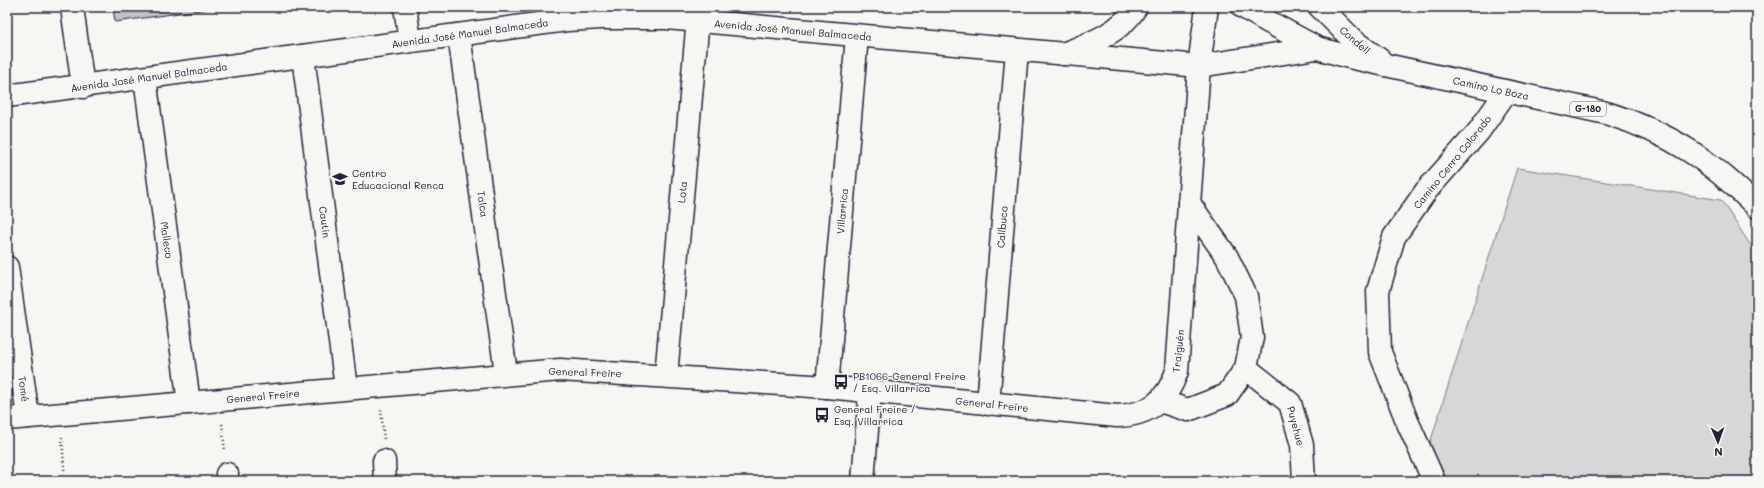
<svg xmlns="http://www.w3.org/2000/svg" width="1764" height="488" viewBox="0 0 1764 488" font-family="Mali,sans-serif">
<rect width="100%" height="100%" fill="#f6f6f2"/>
<filter id="ink" filterUnits="userSpaceOnUse"><feTurbulence type="fractalNoise" baseFrequency=".025" numOctaves="2"/><feDisplacementMap in="SourceGraphic" scale="8" xChannelSelector="R" yChannelSelector="G"/><feConvolveMatrix kernelMatrix="1 2 1 2 8 2 1 2 1" color-interpolation-filters="sRGB"/></filter>
<g filter="url(#ink)">
<path fill="#d7d7d7" stroke="#7c7c89" d="M1517,168L1721,200L1757,255V481H1418Z"/>
<path fill="#c2c2c4" stroke="#22223b" d="M113,7H222L115,22Z"/>
<g fill="none" stroke-linecap="round" stroke-linejoin="round">
<g stroke="#22223b" stroke-width="25">
<path id="minor" d="M72,7L83,87
M405,7L410,41
M459,35L506,373
M303,56L346,388
M145,78L189,403
M7,267L28,417
M1246,368L1290,403L1302,445L1304,481
M666,376L699,7
M827,387L857,36
M1160,401L1188,410L1227,395L1246,368L1252,337L1246,296L1227,257L1189,203
M988,404L1017,50
M384,461L385,481
M227,474V481
M1434,481L1407,421L1380,352L1378,291L1394,237L1426,191L1479,131L1506,92"/>
</g>
<g stroke="#22223b" stroke-width="25">
<path id="tertiary" d="M7,419L560,370L827,387L1117,416C1149,415 1167,401 1177,371L1199,66L1207,7
M863,481L870,392"/>
</g>
<g stroke="#22223b" stroke-width="25">
<path id="secondary" d="M7,96L567,20L601,18H666L1199,66L1317,48"/>
</g>
<g stroke="#22223b" stroke-width="25">
<path id="primary" d="M1243,7L1267,21L1317,48L1349,57L1606,113C1670,133 1710,160 1757,207
M1320,7L1355,42L1380,60
M1063,54C1089,44 1121,33 1136,7"/>
</g>
<path stroke="#22223b" stroke-width="2.5" stroke-dasharray="1 3" stroke-linecap="butt" d="M381,410L384,439
M222,424L225,451
M62,437L65,481"/>
<use href="#minor" stroke="#f6f6f2" stroke-width="22"/>
<use href="#tertiary" stroke="#f6f6f2" stroke-width="22"/>
<use href="#secondary" stroke="#f6f6f2" stroke-width="22"/>
<use href="#primary" stroke="#f6f6f2" stroke-width="22"/>
</g>
</g>
<defs>
<g id="school-bare" transform="scale(1.2)"><path d="M0-5L7-2L0 1L-7-2ZM-4 1L0 2.5L4 1V4Q0 6-4 4Z" fill="#22223b" stroke="#f6f6f2" stroke-width="2.5" paint-order="stroke"/></g>
<g id="bus-bare" transform="scale(1.2)"><path d="M-5-6H5V4H4V6H2V4H-2V6H-4V4H-5ZM-3.5-4V0h7V-4ZM-3.5 1.2v1.5H-2V1.2ZM2 1.2v1.5H3.5V1.2Z" fill="#22223b" stroke="#f6f6f2" stroke-width="2.5" paint-order="stroke"/></g>
</defs>
<g fill-rule="evenodd">
<use href="#school-bare" x="340" y="179"/>
<use href="#bus-bare" x="841" y="382"/>
<use href="#bus-bare" x="822" y="415"/>
</g>
<g text-anchor="middle" stroke-width="3" stroke-linejoin="round" paint-order="stroke">
<rect fill="#f6f6f2" stroke="#626272" stroke-width="1" x="1570" y="102" width="36" height="14" rx="3"/>
<g font-size="9" font-weight="bold" fill="#22223b">
<text x="1588" y="112">G-180</text>
</g>
<g font-size="10" fill="#22223b" stroke="#f6f6f2">
<text transform="translate(793 30) rotate(5)" y="4">Avenida José Manuel Balmaceda</text>
<text transform="translate(470 33) rotate(-8)" y="4">Avenida José Manuel Balmaceda</text>
<text transform="translate(1355 40) rotate(41)" y="4">Condell</text>
<text transform="translate(149 77) rotate(-8)" y="4">Avenida José Manuel Balmaceda</text>
<text transform="translate(1491 88) rotate(12)" y="4">Camino Lo Boza</text>
<text transform="translate(1452 162) rotate(-51)" y="4">Camino Cerro Colorado</text>
<text transform="translate(682 192) rotate(-85)" y="4">Lota</text>
<text transform="translate(483 204) rotate(82)" y="4">Talca</text>
<text transform="translate(842 211) rotate(-85)" y="4">Villarrica</text>
<text transform="translate(325 222) rotate(83)" y="4">Cautín</text>
<text transform="translate(1002 227) rotate(-85)" y="4">Callbuco</text>
<text transform="translate(167 240) rotate(82)" y="4">Malleco</text>
<text transform="translate(1178 351) rotate(-84)" y="4">Traiguén</text>
<text transform="translate(585 372) rotate(2)" y="4">General Freire</text>
<text transform="translate(24 389) rotate(82)" y="4">Tomé</text>
<text transform="translate(263 396) rotate(-5)" y="4">General Freire</text>
<text transform="translate(992 404) rotate(6)" y="4">General Freire</text>
<text transform="translate(1296 426) rotate(75)" y="4">Puyehue</text>
</g>
<g font-size="10" fill="#22223b" stroke="#f6f6f2" text-anchor="start">
<text x="352" y="177">Centro<tspan x="352" dy="12">Educacional Renca</tspan></text>
<text x="853" y="380">PB1066-General Freire<tspan x="853" dy="12">/ Esq. Villarrica</tspan></text>
<text x="834" y="413">General Freire /<tspan x="834" dy="12">Esq. Villarrica</tspan></text>
</g>
</g>
<rect width="1764" height="488" fill="none" stroke="#f6f6f2" stroke-width="24"/>
<rect x="12" y="12" width="1740" height="464" fill="none" stroke="#22223b" stroke-width="1.5" filter="url(#ink)"/>
<g transform="translate(1718 442) rotate(178)" stroke="#f6f6f2" stroke-width="3" paint-order="stroke">
<path d="M0-3L7 15L0 10L-7 15Z" fill="#22223b"/>
<text y="-6" font-size="11" font-weight="bold" text-anchor="middle" fill="#22223b">N</text>
</g>
</svg>
